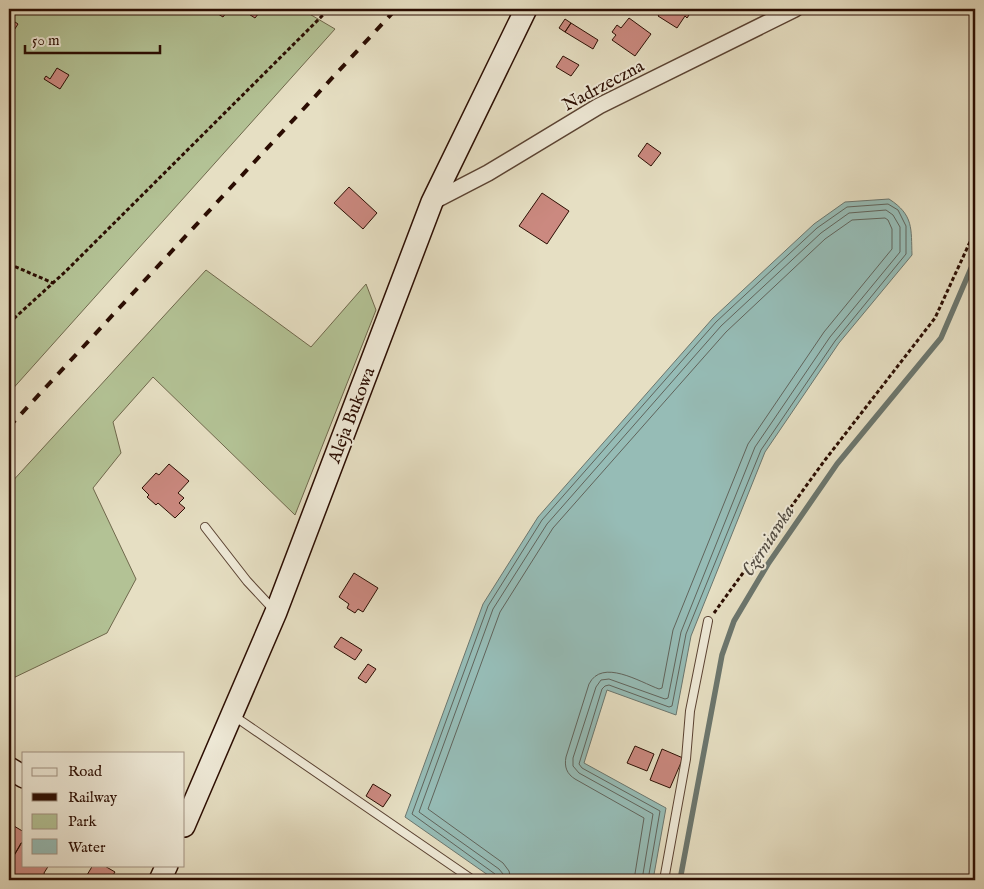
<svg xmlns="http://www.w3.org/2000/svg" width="984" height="889" viewBox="0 0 984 889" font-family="'IM FELL English',serif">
<rect width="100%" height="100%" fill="#e6dfc3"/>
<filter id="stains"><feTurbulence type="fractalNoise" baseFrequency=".004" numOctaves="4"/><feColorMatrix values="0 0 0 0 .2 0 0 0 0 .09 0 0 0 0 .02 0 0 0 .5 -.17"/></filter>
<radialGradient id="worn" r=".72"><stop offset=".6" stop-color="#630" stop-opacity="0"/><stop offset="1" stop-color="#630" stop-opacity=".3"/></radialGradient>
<path fill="#b3c295" stroke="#6f684c" d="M9,9H301L335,29L9,393Z
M206,270L311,347L366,284L376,310L295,515L153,377L113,422L121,453L93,488L136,579L107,633L9,680V485Z"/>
<path fill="#96bcb6" stroke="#6b766e" d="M889,199C914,215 911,229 912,255L839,343L765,452L691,636L676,715L607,690L584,763L666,808L653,880H495L405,817L483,604L538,517L713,318L814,224L845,202Z"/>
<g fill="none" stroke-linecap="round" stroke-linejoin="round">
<path stroke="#60645c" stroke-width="1" d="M497,880L495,874L412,814L488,606L542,520L716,322L817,228L847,207L888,204L898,210L906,226V254L835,341L761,450L686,634L672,706L669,707L609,685L605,686L602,689L579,764L582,768L660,811L648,880
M504,880L503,874L499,869L419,812L493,609L547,524L721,326L821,233L849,213L886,210L893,215L900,227V252L830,337L755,447L681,632L668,698L665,699L609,679L601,680L596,687L573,758V766L579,773L653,814L642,880
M511,880L509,871L503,863L428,809L500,612L553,528L726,332L825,239L852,220L885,218L888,220L892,229V249L824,332L748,444L673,630L662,688L659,689C640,682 602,658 589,684L566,757C564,767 567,774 575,779L644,818L634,880"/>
<path stroke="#6b766e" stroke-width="5.5" d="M680,880L722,655L734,621L768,564L837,464L941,338L975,259"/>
</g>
<path fill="#cb8980" stroke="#2b0d02" d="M210,9H229L223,17Z
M240,9H262L255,18L244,11L243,14L239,11Z
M663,9H693L687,18L685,16L677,28L658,16Z
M9,18L18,24L9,38Z
M629,18L651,34L635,56L612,40L616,35L612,32L617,25L621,28Z
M565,19L571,23L565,32L559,28Z
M571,23L598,40L593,49L565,32Z
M563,56L579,65L571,76L556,67Z
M57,68L69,75L60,89L44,79L46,76L50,79Z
M647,143L661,153L651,166L638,156Z
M349,187L377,213L363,229L334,203Z
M542,193L569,211L547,244L519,226Z
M169,464L189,481L178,493L184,498L179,503L185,508L175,518L158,503L156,505L147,497L149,495L142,488L156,473L159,475Z
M354,573L378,588L363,612L358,609L355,613L347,608L349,604L339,597Z
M341,637L362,650L355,660L334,647Z
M368,664L376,669L366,683L358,678Z
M635,746L654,754L647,771L627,763Z
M662,749L683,758L670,788L650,780Z
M373,784L391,795L383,807L366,796Z
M9,823L24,832V839L9,864Z
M21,843L24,845V865H49L44,873L46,880H9V864Z
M93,865H103L115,872L110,880H84Z"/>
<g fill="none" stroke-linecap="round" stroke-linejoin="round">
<g stroke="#5a4232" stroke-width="10">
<path id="lane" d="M205,527L247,581L274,610
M234,716L473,880
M664,880L686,759L690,711L708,621"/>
</g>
<g stroke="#5a4232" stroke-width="18">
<path id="street" d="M432,202L488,173L599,106L795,9"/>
</g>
<g stroke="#2b0d02" stroke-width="24">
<path id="secondary" d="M9,768L24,777
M184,826L276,612L432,202L526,9
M160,880L167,865"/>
</g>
<path stroke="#2b0d02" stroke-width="3" stroke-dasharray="4 2.5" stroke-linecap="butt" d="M9,264L53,283
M9,323L65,272L329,9
M714,613L825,460L935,318L975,231"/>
<use href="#lane" stroke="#efead8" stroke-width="8"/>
<use href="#street" stroke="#efead8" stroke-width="15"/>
<use href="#secondary" stroke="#efead8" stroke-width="21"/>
<path stroke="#2b0d02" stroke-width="4" stroke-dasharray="9 9" stroke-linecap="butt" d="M9,427L396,9"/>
</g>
<g text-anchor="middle" stroke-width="4" stroke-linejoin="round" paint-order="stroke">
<g font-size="18" fill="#2b0d02" stroke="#efead8">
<text transform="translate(603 85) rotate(-28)" y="6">Nadrzeczna</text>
<text transform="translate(351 415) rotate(-69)" y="6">Aleja Bukowa</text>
</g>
<g font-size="19" font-style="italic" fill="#504a41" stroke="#efead8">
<text transform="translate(767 540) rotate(-57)" y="7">Czerniawka</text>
</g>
</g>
<rect width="984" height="889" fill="none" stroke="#e6dfc3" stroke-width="30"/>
<rect x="10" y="10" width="964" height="869" fill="none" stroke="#2b0d02" stroke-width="2.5"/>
<rect x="15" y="15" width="954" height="859" fill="none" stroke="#2b0d02"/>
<rect x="22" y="752" width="162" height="115" fill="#efead8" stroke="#a19282"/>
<rect x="32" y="768" width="25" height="8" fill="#efead8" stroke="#a19282"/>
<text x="68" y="776" font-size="15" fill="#2b0d02">Road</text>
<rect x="32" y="793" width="25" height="8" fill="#2b0d02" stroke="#a19282"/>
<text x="68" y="802" font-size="15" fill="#2b0d02">Railway</text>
<rect x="32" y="814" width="25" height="15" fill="#b3c295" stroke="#a19282"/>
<text x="68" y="826" font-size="15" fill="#2b0d02">Park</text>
<rect x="32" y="839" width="25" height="15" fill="#96bcb6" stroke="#a19282"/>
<text x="68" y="852" font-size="15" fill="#2b0d02">Water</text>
<path d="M25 45v8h135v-8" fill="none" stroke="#2b0d02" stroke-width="2.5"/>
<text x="32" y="45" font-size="15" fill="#2b0d02" stroke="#efead8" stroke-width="4" paint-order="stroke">50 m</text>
<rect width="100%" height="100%" filter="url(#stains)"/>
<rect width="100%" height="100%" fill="url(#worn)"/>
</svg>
